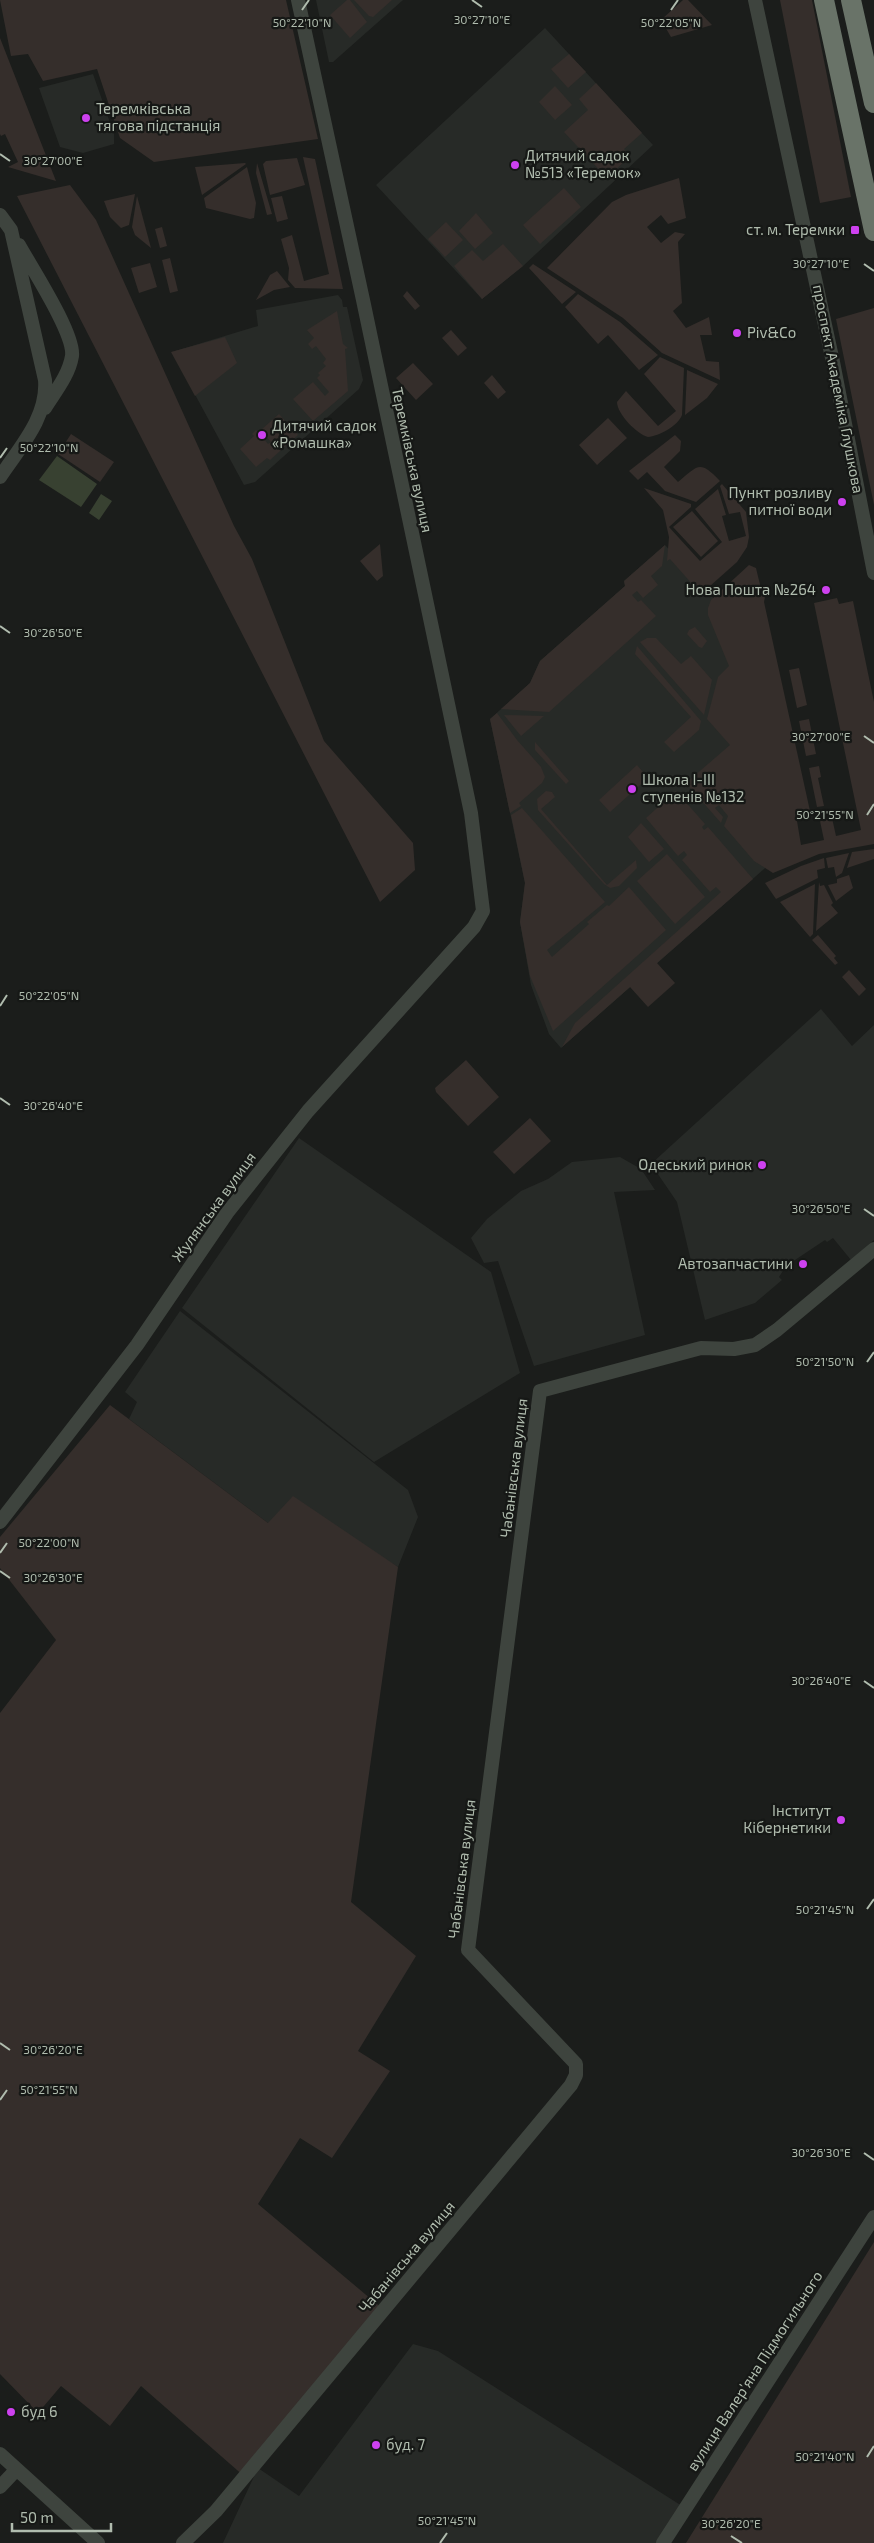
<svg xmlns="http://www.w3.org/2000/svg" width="874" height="2543" viewBox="0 0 874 2543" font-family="'Exo 2',sans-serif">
<rect width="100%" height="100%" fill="#1b1d1b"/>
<path fill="#272a27" d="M316,0H403L333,62H329Z
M545,28L653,145L523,266L482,299L376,185Z
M93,74L114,134V144L83,153L60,147L39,88Z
M338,295L342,300L343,307H347L363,380L359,389L255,482L244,485L172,352L258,326L256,310Z
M665,545L725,611L773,861L561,1048L549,1034L531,985L520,922L525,883L490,719L530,683L540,661L625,586L624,581Z
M821,1009L852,1046L874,1025V1240L851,1260L833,1238L827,1242L825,1240L786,1266L779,1277L782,1280L755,1303L705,1320L677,1202L651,1164Z
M299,1138L491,1272L520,1373L374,1462L182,1308Z
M620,1157L641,1169L655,1190L614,1192L645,1335L534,1366L498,1261L484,1263L471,1238L487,1219L521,1191L548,1179L572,1162Z
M180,1311L408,1490L418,1517L398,1567L341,1532L268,1523L129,1419L137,1402L125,1392Z
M413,2344L438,2351L682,2506L658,2543H223L258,2468L299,2496Z"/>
<path fill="#352e2b" d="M0,0H286L318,139L154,162L120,138L97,69L43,81L28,54L11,56Z
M347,0H350L367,22L350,38L330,15Z
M354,0H392L373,17L369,16Z
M683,0H688L712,25L671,37L661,20Z
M780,0H812L851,197L820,203Z
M0,38L56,181L8,167L18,162L5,134L1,136L0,134Z
M569,54L586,72L568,88L551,69Z
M596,83L642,133L624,149L630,156L607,178L564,132L588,110L579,99Z
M555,86L572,105L555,120L539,102Z
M303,157L315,159L343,289L295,288L288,280L289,268L281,239L292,235L304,281L329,274Z
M297,158L305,185L270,195L263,164L266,161Z
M245,163L246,164L202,195L195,167Z
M257,163L272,214L267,215L256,173Z
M247,167L256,203L254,218L250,219L206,208L204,198Z
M679,178L686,218L668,224L661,215L647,227L661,243L675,232L685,234L678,242L682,303L673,311L686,328L709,317L712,335H700L706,361L719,362L720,380L662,353L623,318L547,268L612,202L626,195Z
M70,185L96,220L234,526L252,559L324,741L413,843L415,870L380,902L17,196Z
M564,188L581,207L540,244L523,225Z
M135,194L129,225L121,228L110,217L104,201Z
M137,196L151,248L135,235L132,227Z
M282,196L288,219L277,222L271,198Z
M476,213L493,233L475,249L459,231Z
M446,222L463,240L445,257L428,239Z
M162,227L167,246L160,248L155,229Z
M503,244L523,266L482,299L454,266L472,250L483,261Z
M170,258L178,291L170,293L162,260Z
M150,263L157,287L139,293L131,268Z
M533,264L576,292L562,304L529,268Z
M277,271L290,287L274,290L256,300L270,275Z
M407,291L420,306L415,310L403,296Z
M578,294L620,322L658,355L639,370L608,335L598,344L565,307Z
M874,308V505L836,319Z
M337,311L343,344L348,348L345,349L348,391L313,421L293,399L313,382L325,396L329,392L317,378L320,375L318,373L326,366L323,363L326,359L316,346L312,349L308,344L314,338L307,330Z
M451,330L467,348L458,356L442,338Z
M225,337L237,363L195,396L171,352Z
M660,357L684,368L682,415C678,426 659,436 648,437C637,434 617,414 617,402L626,391L658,426L676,411L644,374Z
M413,363L433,384L416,400L396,378Z
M687,370L718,384L707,398L685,415Z
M492,375L506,392L498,399L484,383Z
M279,414L298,435L270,460L267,458L256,467L240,449L254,436L252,434L256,430L268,444L271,442L261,430Z
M608,418L627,438L597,465L579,445Z
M71,434L114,462L100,482L58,454Z
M675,435L681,441L680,451L664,467L678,482C698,466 699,459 720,481L696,502L665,491L647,472L638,480L629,471Z
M722,484L746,512L749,537L747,547L737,562L701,594L670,559L667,561L669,537L663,510L644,488L691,504V507L669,527L700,561L722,542L695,509L718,489L726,515L722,516L729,541L746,536L740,512L729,514L720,486Z
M692,511L718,541L701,557L673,527Z
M380,544L383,576L377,581L360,561Z
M665,545L662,566L651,576L658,585L643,598L637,591L632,595L638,602L641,600L656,616L549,712L501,709L530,683L540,661L625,586L624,581Z
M749,565L756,568L762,593L765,597L764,602L810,811L808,818L797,821L801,845L824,840L820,821L832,818L836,836L861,830L814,603L837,598L839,604L853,601L874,702V844L819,854L773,873L754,861L724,826L728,816L719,805L715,808L723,817L721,823L686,783L730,745L707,719L718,677L729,666L708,615V608L711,600Z
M695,627L707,641L702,648L699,647L687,634L689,630Z
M647,638H656L681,664L691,656L712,680L704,715L640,642Z
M637,646L701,721L699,730L674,752L664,742L691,717L635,654Z
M799,668L807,705L797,708L789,670Z
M497,713L517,740L541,767L545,777L542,783L519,803L521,806L510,813L490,719Z
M504,715L544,716L521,736Z
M809,719L816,754L806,756L799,721Z
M535,742L569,781L566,784L535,750Z
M637,765L648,778L610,812L599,800Z
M819,766L821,777L818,778L824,806L817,807L809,768Z
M546,791L552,792L555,797L541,809L607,885L636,860L637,868L619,886L610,888L604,884L538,810L537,799Z
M676,791L705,824L702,827L704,830L708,827L753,879L657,963L675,983L648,1007L630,987L562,1047L575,1023L721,892L716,887L710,892L682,860L687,855L684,851L678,856L646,818Z
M522,808L605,902L547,950L552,957L589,924L587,922L607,905L609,906L629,887L666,930L553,1031L530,976L520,922L525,883L511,815Z
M641,823L664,849L649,862L628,837Z
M874,849V859L847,868L852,852Z
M849,853L842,873L836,877L834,867L828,868L826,858Z
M667,854L705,897L675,924L637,881Z
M824,858L825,868L817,870L818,878L776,899L765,883L801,866Z
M849,875L853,888L836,901L828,885L837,883V879Z
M819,882L820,886L824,885L833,903L831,905L838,913L816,931Z
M815,884L813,934L810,937L780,902Z
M818,935L836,956L834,958L838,963L835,965L812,940Z
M849,970L866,989L859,996L842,977Z
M466,1060L499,1097L468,1126L436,1092L435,1088Z
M530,1118L551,1141L514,1174L493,1152Z
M110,1405L268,1523L293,1496L398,1567L351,1902L416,1956L358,2051L390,2071L332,2158L300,2138L258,2204L384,2310L245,2477L141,2386L110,2426L61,2386L38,2413L0,2374V1713L56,1640L0,1568V1537Z
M874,2242V2543H686Z"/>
<path fill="#384131" d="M57,456L97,484L81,507L39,480Z
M101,494L112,501L99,520L89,513Z"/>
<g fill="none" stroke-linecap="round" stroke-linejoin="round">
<path stroke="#3e443e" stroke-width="14" d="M755,0L833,362L874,573
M0,215L11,230L45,380C48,417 20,447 0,477
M19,245C31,267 75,334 72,356C69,375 55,392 45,408
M0,1522L137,1345L227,1213L308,1111L474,927L483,911L471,813L363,300L298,0
M0,2454L98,2543
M0,2487L16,2470
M183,2543L216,2511L571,2085L576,2075V2064L468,1950L540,1391L701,1348L734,1349L755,1345L777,1330L874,1249
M663,2543L874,2217"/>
<path stroke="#697368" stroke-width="20" d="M824,0L874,231
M851,0L874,103"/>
</g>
<path fill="none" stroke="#b0bcae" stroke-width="2" d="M472,0L482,7M302,10L309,0M671,10L678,0M0,154L10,161M864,264L874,271M0,458L7,448M0,626L10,633M864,736L874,743M867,815L874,804M0,1006L7,995M0,1098L10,1105M864,1209L874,1216M867,1362L874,1352M0,1553L7,1543M0,1571L10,1578M864,1681L874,1688M867,1909L874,1899M0,2043L10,2050M0,2100L7,2090M864,2153L874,2160M867,2457L874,2446M731,2536L742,2543M440,2543L447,2533"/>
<g fill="#cd41ef" stroke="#161816" stroke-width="2">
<circle cx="86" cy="118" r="5"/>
<circle cx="515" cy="165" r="5"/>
<rect x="850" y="225" width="10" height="10" rx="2.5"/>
<circle cx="737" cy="333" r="5"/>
<circle cx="262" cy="435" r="5"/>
<circle cx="842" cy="502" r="5"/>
<circle cx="826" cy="590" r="5"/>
<circle cx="632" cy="789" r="5"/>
<circle cx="762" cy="1165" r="5"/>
<circle cx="803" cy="1264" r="5"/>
<circle cx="841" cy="1820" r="5"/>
<circle cx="11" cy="2412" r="5"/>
<circle cx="376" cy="2445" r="5"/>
</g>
<g text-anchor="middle" stroke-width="4.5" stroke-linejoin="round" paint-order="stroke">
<g font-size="15" fill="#b0bcae" stroke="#161816" text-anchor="start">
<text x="96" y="114">Теремківська<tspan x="96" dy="17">тягова підстанція</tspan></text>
<text x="525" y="161">Дитячий садок<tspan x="525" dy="17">№513 «Теремок»</tspan></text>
<text x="845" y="235" text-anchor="end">ст. м. Теремки</text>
<text x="747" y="338">Piv&amp;Co</text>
<text x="272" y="431">Дитячий садок<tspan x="272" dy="17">«Ромашка»</tspan></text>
<text x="832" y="498" text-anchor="end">Пункт розливу<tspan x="832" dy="17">питної води</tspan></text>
<text x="816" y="595" text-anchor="end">Нова Пошта №264</text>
<text x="642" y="785">Школа І-ІІІ<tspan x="642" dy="17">ступенів №132</tspan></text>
<text x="752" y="1170" text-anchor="end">Одеський ринок</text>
<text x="793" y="1269" text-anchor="end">Автозапчастини</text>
<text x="831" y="1816" text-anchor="end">Інститут<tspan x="831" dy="17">Кібернетики</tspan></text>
<text x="21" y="2417">буд 6</text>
<text x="386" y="2450">буд. 7</text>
</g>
<g font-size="15" fill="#b0bcae" stroke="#161816">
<text transform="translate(838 389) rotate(79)" y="5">проспект Академіка Глушкова</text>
<text transform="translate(412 460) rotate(78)" y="5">Теремківська вулиця</text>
<text transform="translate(214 1207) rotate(-54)" y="5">Жулянська вулиця</text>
<text transform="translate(514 1468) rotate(-83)" y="5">Чабанівська вулиця</text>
<text transform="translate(462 1869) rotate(-83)" y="5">Чабанівська вулиця</text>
<text transform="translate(407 2257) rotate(-50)" y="5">Чабанівська вулиця</text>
<text transform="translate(755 2371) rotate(-57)" y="5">вулиця Валерʼяна Підмогильного</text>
</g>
</g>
<g font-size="12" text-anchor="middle" fill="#b0bcae" stroke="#161816" stroke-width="4.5" stroke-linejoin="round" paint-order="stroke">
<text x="482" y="24">30°27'10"E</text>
<text x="302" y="27">50°22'10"N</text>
<text x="671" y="27">50°22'05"N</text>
<text x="53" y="165">30°27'00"E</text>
<text x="821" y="268">30°27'10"E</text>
<text x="49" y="452">50°22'10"N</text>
<text x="53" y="637">30°26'50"E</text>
<text x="821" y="741">30°27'00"E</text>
<text x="825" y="819">50°21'55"N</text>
<text x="49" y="1000">50°22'05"N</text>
<text x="53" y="1110">30°26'40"E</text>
<text x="821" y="1213">30°26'50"E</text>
<text x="825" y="1366">50°21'50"N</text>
<text x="49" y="1547">50°22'00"N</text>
<text x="53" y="1582">30°26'30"E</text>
<text x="821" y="1685">30°26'40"E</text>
<text x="825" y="1914">50°21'45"N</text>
<text x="53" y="2054">30°26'20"E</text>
<text x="49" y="2094">50°21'55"N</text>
<text x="821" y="2157">30°26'30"E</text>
<text x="825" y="2461">50°21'40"N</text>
<text x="447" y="2525">50°21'45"N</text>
<text x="731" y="2528">30°26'20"E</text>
</g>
<path d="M12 2523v8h99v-8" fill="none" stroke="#b0bcae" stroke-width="2.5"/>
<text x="20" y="2523" font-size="15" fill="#b0bcae" stroke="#161816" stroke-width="4" paint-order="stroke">50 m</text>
</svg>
